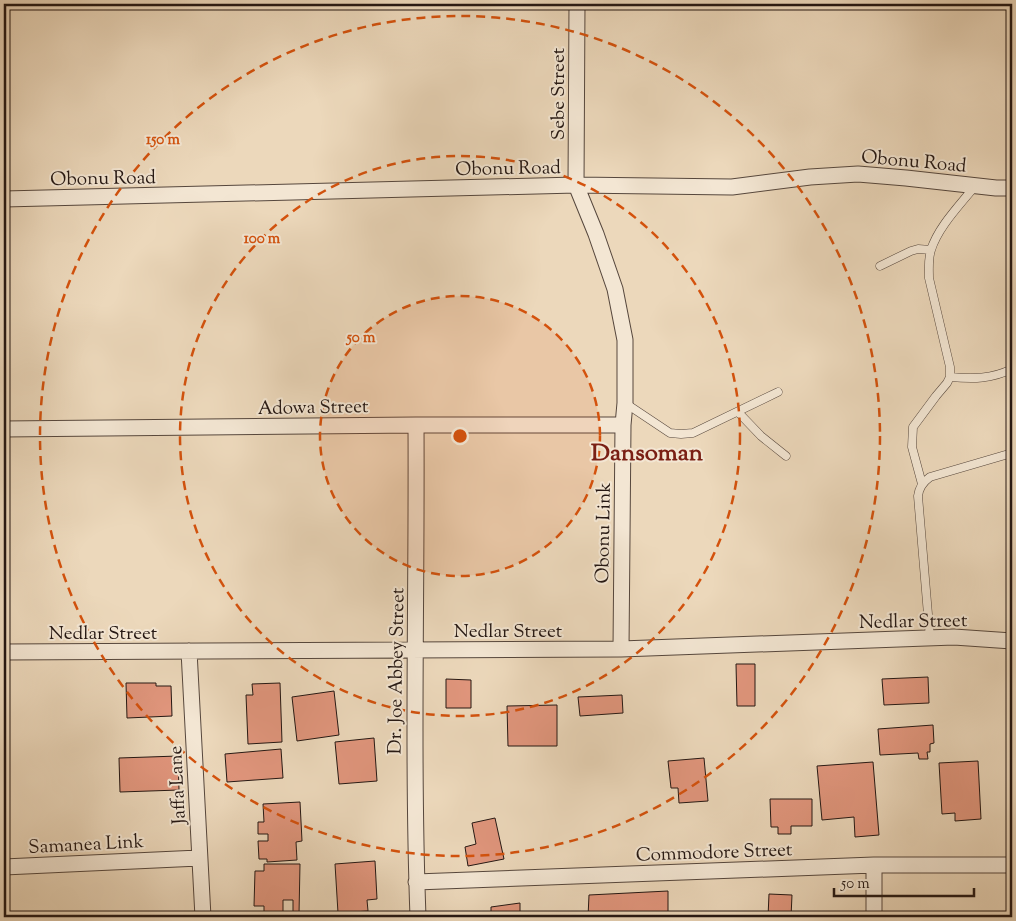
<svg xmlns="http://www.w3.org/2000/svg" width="1016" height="921" viewBox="0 0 1016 921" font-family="'Sorts Mill Goudy',serif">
<rect width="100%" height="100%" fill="#ecd8bb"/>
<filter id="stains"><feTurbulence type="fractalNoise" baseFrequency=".004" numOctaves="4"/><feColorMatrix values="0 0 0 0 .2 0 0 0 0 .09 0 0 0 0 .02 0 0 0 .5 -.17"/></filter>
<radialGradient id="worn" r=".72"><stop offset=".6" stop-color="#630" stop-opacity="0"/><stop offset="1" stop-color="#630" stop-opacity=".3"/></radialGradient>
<path fill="#e1967d" stroke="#241713" d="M736,664H755V706H737Z
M928,677L929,703L884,705L882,679Z
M446,679L471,680V708H446Z
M126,683H156V686H171L172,716L127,718Z
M280,683L282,742L248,744L246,695H253L252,684Z
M334,691L339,735L297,741L292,697Z
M622,695L623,713L580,716L578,697Z
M557,705V746H508L507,706Z
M933,725L934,743L930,744V752H927L928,759H919L918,753L880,755L878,729Z
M374,738L377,781L339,784L335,742Z
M281,749L283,778L227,782L225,754Z
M178,756L179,790L120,792L119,758Z
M704,758L708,801L679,803L678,788H671L668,761Z
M978,761L981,819L955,821V813L942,814L939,763Z
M873,762L879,835L855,837L854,817L822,820L817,766Z
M770,799H812V826H791V834H778V827H771Z
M300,802L302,841L296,842L297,860L267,862V859H259L258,841H268V834H258V822H264L263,804Z
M495,818L504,859L468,866L465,847L476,844L472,823Z
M375,861L377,899L367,900L368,911L338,913L335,864Z
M264,864H300L299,914H293V900H283V915L264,914V906H254L255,871H264Z
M668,891V917H588L589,895Z
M769,894L792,895L791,917H768Z
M520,903V917H491V907Z
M750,913V917H718V914Z"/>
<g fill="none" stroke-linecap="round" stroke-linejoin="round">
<g stroke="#56473d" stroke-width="9">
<path id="lane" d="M880,266L911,251L918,249L931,250
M950,377C974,379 991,379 1012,369
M625,403L670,433L681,434L693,433L778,392
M738,412L761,436L786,456
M922,484L912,447L913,427L936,396L947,383L950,377V367L929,278C929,269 928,259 931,250C938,227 960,205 975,186
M930,638L918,496C919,487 923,482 930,477L1012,453"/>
</g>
<g stroke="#56473d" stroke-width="17">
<path id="street" d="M577,4L576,185L596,234L615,289L625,340V403L623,425L621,649
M4,199L576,185L732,187L810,177L858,174L906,178L996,188H1012
M416,425C417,589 412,753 418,917
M4,429L416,425H623
M189,651L203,917
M4,652L621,649L954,637L1012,641
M874,865V917
M4,867L199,858
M416,882L874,865H1012"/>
</g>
<use href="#lane" stroke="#f3e6d3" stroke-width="8"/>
<use href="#street" stroke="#f3e6d3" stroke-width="15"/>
</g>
<circle cx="460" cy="436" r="140" fill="#d4520d" fill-opacity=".12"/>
<g fill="none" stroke="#d4520d" stroke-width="2.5" stroke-dasharray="9 6">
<circle cx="460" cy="436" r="140"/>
<circle cx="460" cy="436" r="280"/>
<circle cx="460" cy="436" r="420"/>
</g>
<g text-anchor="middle" stroke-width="4" stroke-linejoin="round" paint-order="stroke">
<g font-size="19" fill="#241713" stroke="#f3e6d3">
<text transform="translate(557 94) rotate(-90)" y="7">Sebe Street</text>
<text transform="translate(914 160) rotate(5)" y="7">Obonu Road</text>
<text transform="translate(508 167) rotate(-1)" y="7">Obonu Road</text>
<text transform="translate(103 177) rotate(-1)" y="7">Obonu Road</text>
<text transform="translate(313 406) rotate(-1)" y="7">Adowa Street</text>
<text transform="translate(602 533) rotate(-89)" y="7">Obonu Link</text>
<text transform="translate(913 620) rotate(-1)" y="7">Nedlar Street</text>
<text x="508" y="637">Nedlar Street</text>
<text x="103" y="639">Nedlar Street</text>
<text transform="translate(395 671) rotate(-89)" y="7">Dr. Joe Abbey Street</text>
<text transform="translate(176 785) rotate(-93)" y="7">Jaffa Lane</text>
<text transform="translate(86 843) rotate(-3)" y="7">Samanea Link</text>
<text transform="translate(714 851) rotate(-2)" y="7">Commodore Street</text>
</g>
<g font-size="24" font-weight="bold" fill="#7a1f14" stroke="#f3e6d3">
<text x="647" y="460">Dansoman</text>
</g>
</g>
<circle cx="460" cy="436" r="8" fill="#d4520d" stroke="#f3e6d3" stroke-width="2.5"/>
<g font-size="15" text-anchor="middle" font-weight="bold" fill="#d4520d" stroke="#f3e6d3" stroke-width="4" stroke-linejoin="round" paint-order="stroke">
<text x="163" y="144">150 m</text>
<text x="262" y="243">100 m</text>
<text x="361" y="342">50 m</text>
</g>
<rect width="1016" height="921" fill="none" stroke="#ecd8bb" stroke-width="20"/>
<rect x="5" y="5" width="1006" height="911" fill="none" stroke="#241713" stroke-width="2.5"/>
<rect x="10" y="10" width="996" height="901" fill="none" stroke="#241713"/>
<path d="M834 888v8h140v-8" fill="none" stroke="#241713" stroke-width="2.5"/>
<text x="841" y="888" font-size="15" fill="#241713" stroke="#f3e6d3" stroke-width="4" paint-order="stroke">50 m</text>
<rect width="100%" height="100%" filter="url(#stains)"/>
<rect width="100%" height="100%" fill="url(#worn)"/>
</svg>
